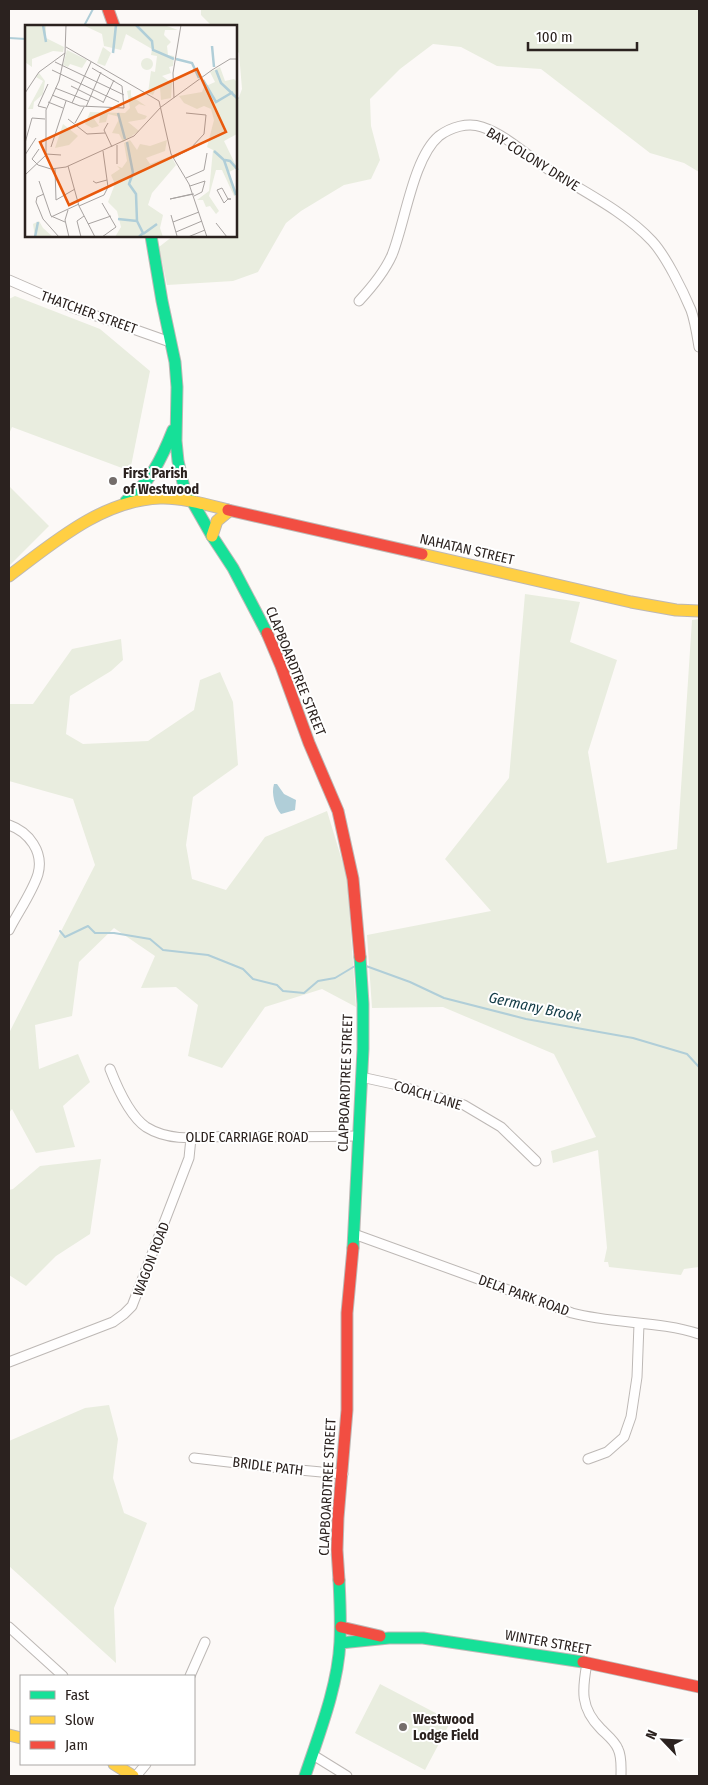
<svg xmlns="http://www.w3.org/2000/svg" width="708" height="1785" viewBox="0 0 708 1785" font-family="'Fira Sans Condensed',sans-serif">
<rect width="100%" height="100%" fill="#fcf9f7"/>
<path fill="#e9eddf" d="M201,9H699V172L684,163L650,153L541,69L497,66L461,47L433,44L400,69L370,99L371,126L380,160L371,179L344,185L301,211L286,223L258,272L233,281L167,285L159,247L173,236H236V105L242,89L239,53L236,50V26H212L201,15Z
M15,296L100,329L150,371L130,471L12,427L9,434V299Z
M9,486L49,526L9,566Z
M525,594L580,602L570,642L617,660L588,752L607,863L677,849L692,620L699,619V1267L684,1269L681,1275L609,1267L608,1262H604L607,1248L598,1150L553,1163L551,1151L596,1137L554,1054L443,1007L372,1008L367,935L491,911L445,859L509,778Z
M121,639L123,660L111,671L70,696L66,734L83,744L148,741L194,710L200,680L220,672L233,702L238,765L193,797L186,845L192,879L226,890L265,837L327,811L347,877L356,1007L322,989L265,1007L222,1068L188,1056L198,1005L176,987L141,988L155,956L114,928L79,962L72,1016L35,1025L39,1069L78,1054L90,1082L63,1106L75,1147L36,1153L12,1109L9,1113V1033L95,865L73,799L9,781V704H33L72,649Z
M101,1159L90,1234L56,1256L26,1286L9,1275V1190L13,1189L40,1166Z
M109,1405L118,1439L113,1478L124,1513L147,1523L114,1608L116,1663L9,1566V1441L85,1408Z
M380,1684L451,1721L425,1770L355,1733Z"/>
<path fill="#b0ced8" d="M274,784H277L284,794L296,800L295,810L281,814C275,808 271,793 274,784Z"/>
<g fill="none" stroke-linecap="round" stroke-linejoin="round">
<path stroke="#b0ced8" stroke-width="2" d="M84,26L93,9
M9,38L26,39
M60,931L65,937L88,926L95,933H114L150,939L163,950L208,955L243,969L253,979L277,985L283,991L304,993L318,981L335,978L355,966
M366,966L410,982L444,998L526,1019L633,1038L687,1054L699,1067"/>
<g stroke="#bdb8b5" stroke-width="11">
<path id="street" d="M9,280L71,307L170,342
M359,301C372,287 384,273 392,255C405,223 413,158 439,136C451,127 468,122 482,127C506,135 525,154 546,168C580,190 623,210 652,241C666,256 683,291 691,310C695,321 697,335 699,347
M9,825C29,832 44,852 38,874C33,891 17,914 9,930
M110,1069C117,1087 130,1116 146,1127C173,1144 206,1136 236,1136C276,1137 317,1137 358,1136
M361,1077L393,1084L464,1105L501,1127L536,1161
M354,1234L572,1313C614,1324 660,1321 699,1334
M9,1362L113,1322L124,1314L132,1306L189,1158L191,1138
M194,1458L289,1469L343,1474
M588,1459L607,1452L624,1437L631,1417L637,1377L639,1324
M9,1627L63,1676
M587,1663C582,1690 580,1708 601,1729C607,1735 615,1741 618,1749C622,1757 621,1768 621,1776
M190,1676L205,1642
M313,1755L347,1776
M136,1776L146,1764"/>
</g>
<g stroke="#bdb8b5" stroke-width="13">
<path id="fast" d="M151,236L162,301L175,362L177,387L176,441L178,461L184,487L212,536L233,568L267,633
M126,501C150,483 162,458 173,430
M353,1248L363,1049V1004L360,957
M340,1643L389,1638H423L583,1662
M305,1776C319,1734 338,1686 340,1642C341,1621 340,1600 339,1580"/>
</g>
<g stroke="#bdb8b5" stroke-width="13">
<path id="slow" d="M212,536L217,521L229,511
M422,554L631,602L676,610L699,611
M9,576C53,543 102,500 160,498C181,497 208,505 228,510
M9,1735L21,1738
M114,1764L133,1776"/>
</g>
<g stroke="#bdb8b5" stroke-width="13">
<path id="jam" d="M108,9L114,26
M228,510L422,554
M267,633L281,666L309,743L338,811L353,879L360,957
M339,1580L337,1550L338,1518L347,1410V1313L353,1248
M341,1627L380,1636
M583,1662L699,1687"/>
</g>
<use href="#street" stroke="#fffefe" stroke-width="9"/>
<use href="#fast" stroke="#16e098" stroke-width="11"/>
<use href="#slow" stroke="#ffcf43" stroke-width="11"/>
<use href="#jam" stroke="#f24e42" stroke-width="11"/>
</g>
<g fill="#746d6b" stroke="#fff" stroke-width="2">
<circle cx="113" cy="481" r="5"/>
<circle cx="403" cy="1727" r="5"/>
</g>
<g text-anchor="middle" stroke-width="4" stroke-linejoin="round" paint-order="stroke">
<g font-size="14" fill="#2b221f" stroke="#fff">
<text transform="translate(533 159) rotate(32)" y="5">BAY COLONY DRIVE</text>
<text transform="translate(89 312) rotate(20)" y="5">THATCHER STREET</text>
<text transform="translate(467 549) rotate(13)" y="5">NAHATAN STREET</text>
<text transform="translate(296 671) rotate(68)" y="5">CLAPBOARDTREE STREET</text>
<text transform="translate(345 1083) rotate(-88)" y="5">CLAPBOARDTREE STREET</text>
<text transform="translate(428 1095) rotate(17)" y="5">COACH LANE</text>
<text x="247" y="1142">OLDE CARRIAGE ROAD</text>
<text transform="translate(151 1259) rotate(-69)" y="5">WAGON ROAD</text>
<text transform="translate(524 1295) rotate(20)" y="5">DELA PARK ROAD</text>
<text transform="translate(268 1466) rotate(7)" y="5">BRIDLE PATH</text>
<text transform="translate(327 1487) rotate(-87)" y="5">CLAPBOARDTREE STREET</text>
<text transform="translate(548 1642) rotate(10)" y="5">WINTER STREET</text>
</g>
<g font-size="14" font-weight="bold" fill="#2b221f" stroke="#fff" text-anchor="start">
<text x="123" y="478">First Parish<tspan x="123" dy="16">of Westwood</tspan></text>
<text x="413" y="1724">Westwood<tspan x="413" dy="16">Lodge Field</tspan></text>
</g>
<g font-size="15" font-style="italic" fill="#133b47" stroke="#fff">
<text transform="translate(535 1007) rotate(12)" y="5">Germany Brook</text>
</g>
</g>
<g transform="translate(25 25)">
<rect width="212" height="212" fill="#fcf9f7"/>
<path d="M0,0H21V13L39,22L38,27L28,26L7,34V42L0,37ZM139,0L153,5H140L139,10L146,17L142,21L143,30L149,31L148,41L144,42L146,48L137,51L147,58L146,73L136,75L135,63H131L128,70L123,68L126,46L130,47L132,31L126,30L127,24L101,9L96,25L79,21L77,9L60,1ZM78,22L86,28L80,41L72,38ZM42,25L62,35L57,43L45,39L43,42L38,40ZM116 39a6 6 0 1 1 12 0a6 6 0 1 1-12 0ZM195,42L200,56L209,54L212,57V109L199,116L212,143L204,147L212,169L209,171L197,145H191L184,171L194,186L191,189L185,181L181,182L178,175H172L184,166L188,125L182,122L189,95L186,84L179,81L172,84L159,78L154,71L177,67L179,62L190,57L185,47ZM14,48L20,56L18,69L9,77L8,84H3L18,56L11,52ZM106,65V71L121,81L114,79L110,82L113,88L122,91L120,94L103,97L114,106L98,117L94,109L87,108L95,92L83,89L81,97L74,98L75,91H67L74,101L67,103L60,99L65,87L100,88L105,83L102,66ZM38,99L53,111L44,120L30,123ZM105,115L112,125L115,119L125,121L142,115L140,126L121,133L125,139L146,131L151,140L127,168L123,180L138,190L135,203L138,212H90L96,202L92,186L83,177L90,159L86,150L95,144L92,141L97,143L102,136L99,118ZM14,196L18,203L28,212H10L8,199Z" fill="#e9eddf"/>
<path fill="none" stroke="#b0ced8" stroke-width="2.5" d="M18,0L21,17M111,0L127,16L128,25L149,34M187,21L189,42M88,28L91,0M151,34L167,38L174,53M191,45L196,58L213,74M178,55L191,77L208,67M93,88L100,114M102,117L108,148L104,159L111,169L112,196L118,208L114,212M189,126L199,135L211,170M200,135L205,136L213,145M93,194L112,196M118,209L132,199M10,212L13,197"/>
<path fill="none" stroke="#a8a3a1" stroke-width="1" d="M41,22L134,76L146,129L164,159L182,212M30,37L99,70M27,45L94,77M46,61L78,77M30,63L63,76M0,68L14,47L40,28L41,0M27,70L55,81L99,83L97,61L67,43M149,73L148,48L156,0M23,77L38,83M47,78L66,37M78,78L89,55M61,82L76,47M136,82L187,45L205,34H213M21,83L13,81L23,59M43,94L62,109L80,108M50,98L59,82M83,98L79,105L87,122M0,118L7,93L20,94M26,122L41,76M14,124L7,134L13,140L26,144L41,142L109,111L136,82M21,129L36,130M0,130L11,113M148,133L165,124L179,109L181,90L161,88M92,139V120M43,141L54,181L70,212M30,144L31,175L50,164M0,150L21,130V85L34,56L40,28M161,153L179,145L182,128M14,156L26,191L40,197M68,156L71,158L82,155M165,161L180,156L177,167L169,171M19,169L12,172L11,177L18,194L34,212M167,169L145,174L169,169M203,174L197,163L192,165L199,178L203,174H206H203M54,181L79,170L83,162L78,126M43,185L40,195L44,212M146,190L152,211M26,192L54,179M148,197L174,187M191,198L202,212M63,199L86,191M151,207L177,196M56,212L52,196L59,191M77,212L91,202L77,178M163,212L180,205"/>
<path fill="#e8590c" fill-opacity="0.15" stroke="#e8590c" stroke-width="2.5" d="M172,44L201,107L44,180L15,117Z"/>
<rect width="212" height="212" fill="none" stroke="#2b221f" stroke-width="2.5"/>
</g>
<rect width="708" height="1785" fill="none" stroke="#2b221f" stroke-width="20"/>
<rect x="20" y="1675" width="175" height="90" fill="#ffffff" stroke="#aaa7a5"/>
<rect x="30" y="1691" width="25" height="8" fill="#16e098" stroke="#aaa7a5"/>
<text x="65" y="1700" font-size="15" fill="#2b221f">Fast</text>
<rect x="30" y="1716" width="25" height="8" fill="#ffcf43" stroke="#aaa7a5"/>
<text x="65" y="1725" font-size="15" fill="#2b221f">Slow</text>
<rect x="30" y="1741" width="25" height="8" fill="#f24e42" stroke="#aaa7a5"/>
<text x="65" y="1750" font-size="15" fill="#2b221f">Jam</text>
<g transform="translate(663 1740) rotate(295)" stroke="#ffffff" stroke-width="4" paint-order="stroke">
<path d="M0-4L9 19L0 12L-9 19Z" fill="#2b221f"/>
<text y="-8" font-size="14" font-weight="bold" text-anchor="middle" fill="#2b221f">N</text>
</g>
<path d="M528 42v8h109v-8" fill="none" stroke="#2b221f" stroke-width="2.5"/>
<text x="536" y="42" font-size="15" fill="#2b221f" stroke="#ffffff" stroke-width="4" paint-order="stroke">100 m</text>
</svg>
